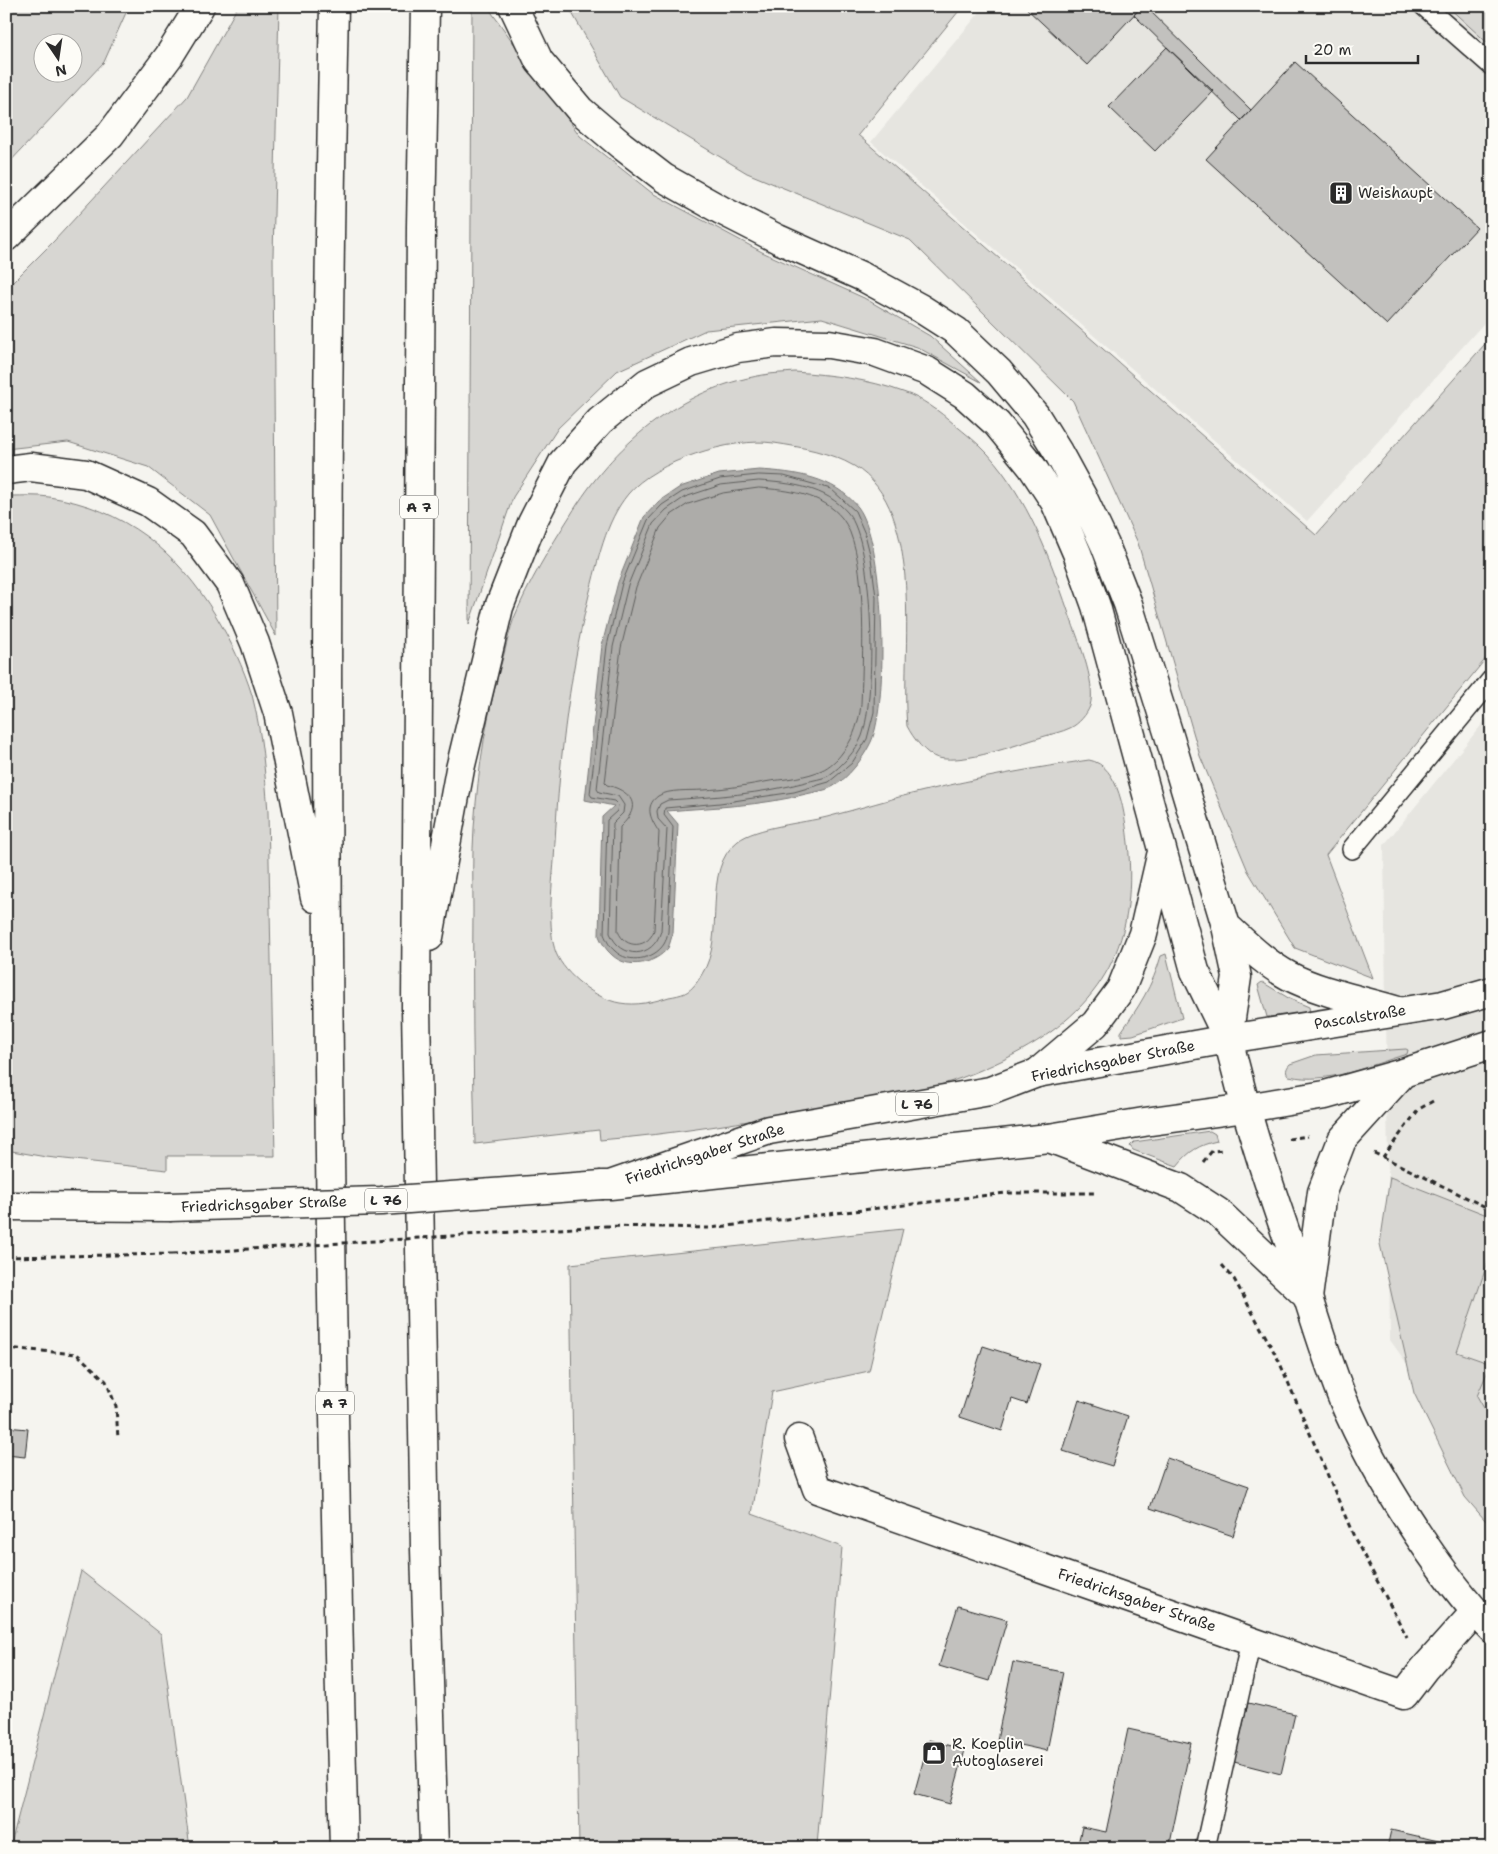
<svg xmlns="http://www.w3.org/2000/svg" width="1498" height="1854" viewBox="0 0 1498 1854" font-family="'Shantell Sans',sans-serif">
<rect width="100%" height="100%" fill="#f5f4ef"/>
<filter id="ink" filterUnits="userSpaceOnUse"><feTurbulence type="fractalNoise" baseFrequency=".02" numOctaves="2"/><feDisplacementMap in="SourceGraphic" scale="10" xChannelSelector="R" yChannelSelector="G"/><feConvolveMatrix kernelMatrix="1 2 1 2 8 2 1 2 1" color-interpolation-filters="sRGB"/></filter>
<g filter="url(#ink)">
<path fill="#e6e5e0" d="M985,6H1492V314L1307,521L871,142Z
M1492,712V1483L1390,1340L1384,845Z"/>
<path fill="#d7d6d2" stroke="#81807e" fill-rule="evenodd" d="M6,6H129L104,62L6,166ZM72,42V72H42V42Z
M238,6H279L273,256L276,636L210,515L148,467L68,442L6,449V289L54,241L187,97Z
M472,6H487L580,136L652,193L762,252L864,298L930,336L981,382L917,347L822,318L706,330L617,371L558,428L513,497L469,624Z
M568,6H963L858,135L1316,535L1492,336V651L1326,855L1373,978L1295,948L1248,871L1200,756L1138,543L1073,401L910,240L747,173L620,97Z
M1447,6H1492V47Z
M795,372C832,375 868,379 903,392C922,398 939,411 954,424C965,433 978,443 988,454C1028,499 1049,555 1068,611C1076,635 1097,682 1090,706C1087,714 1079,724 1070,728C1062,732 1051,734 1042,737C1015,745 966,764 938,758C926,755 913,738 907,726C900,654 928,510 854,466C830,452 801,447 774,443C732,437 655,461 628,494C605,522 598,561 589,595C568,680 558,773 554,861C552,886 547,929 556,953C565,975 596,999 620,1003C637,1006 653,1002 669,997C675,996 680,995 685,993C693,989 698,981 702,974C727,936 700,870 738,841C756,827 803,823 827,817C859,809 891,798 924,791C978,778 1033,768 1089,760C1120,765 1125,817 1128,843C1139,949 1098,1014 1003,1060C976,1073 948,1084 918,1091C885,1098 851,1103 818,1109C746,1122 673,1134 600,1140L599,1130L475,1144C473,1067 472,989 473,912C473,884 472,855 474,828C478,768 487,711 504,654C507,642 510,629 514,618C529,582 549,549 570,516C613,445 679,389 763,375C773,373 784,373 795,372Z
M11,496C23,496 37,495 49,497C124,508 178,552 216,616C230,639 244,669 252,695C262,733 265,773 268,812L275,1156H167V1170L46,1157L6,1150V497Z
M1166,954L1182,1018L1133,1035L1121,1036V1032C1138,1008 1153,985 1161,956Z
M1262,982L1290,999L1309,1007L1310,1013L1275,1017H1267L1258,985Z
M1406,1049L1408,1050L1407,1054C1370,1065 1328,1085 1289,1076C1285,1073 1286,1068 1290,1064L1316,1055Z
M1210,1131L1215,1134L1217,1141C1199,1145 1189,1151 1177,1166L1133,1150L1130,1146L1134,1142Z
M1390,1177L1492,1217V1250L1457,1352L1491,1364L1477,1396L1492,1422V1528L1465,1497L1414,1393L1380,1244Z
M903,1229L869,1371L772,1392L752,1514L842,1547L817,1846L834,1848H579L570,1264Z
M81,1571L161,1634L190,1848H10Z"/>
<path fill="#adaca9" stroke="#797877" d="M759,470C795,472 834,477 858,507C885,542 889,703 871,742C864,757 848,779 832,787C825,791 814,792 806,794C761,806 714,807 667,811L678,824L673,933C671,938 670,944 668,948C655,964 628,970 612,955C606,950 602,943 599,936L602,817L614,806L585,800L602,645L618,582L644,517L659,501L680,487L719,474Z"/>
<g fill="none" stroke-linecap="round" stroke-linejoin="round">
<path stroke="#5f5f5d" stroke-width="1" d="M759,475L784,476L831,489L855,511L865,534L871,558L876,597L874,712L867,739L852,763L829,782L794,792L720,803L665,808L664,815L673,827L668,932C667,936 666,941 664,944C654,960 628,964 615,951C609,946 607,941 604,934L607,820L617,811L618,805L614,801L592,797L590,794L607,646L622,583L648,520L662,505L682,492L720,479Z
M759,481C791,483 826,487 848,513C875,545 876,697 862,736C856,751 842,766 828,776C822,779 813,780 806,782C761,794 714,797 668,800L660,804L657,811L658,819L667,829L661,931C653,959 621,960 610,933L613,823L623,813L624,805L618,796L599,792L597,789L613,647L628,585L653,524L666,510L685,497L721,485Z
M759,488C788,490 823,494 842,518C866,548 863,639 862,678C861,689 862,701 860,712C857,727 852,741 842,753C838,759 829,767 822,770C807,777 787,779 770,781C748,785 726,789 703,790C690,791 669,789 658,796C643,807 652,821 659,832L654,930C649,948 625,950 618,931L620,827C623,824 626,821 628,818C641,799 623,789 607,785L605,783L621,648L636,587L660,528L671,515L688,504L723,493Z"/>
</g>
<path fill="#c2c1be" stroke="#2b2b2b" d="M1030,6H1142L1087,65L1027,9Z
M1142,6H1145L1251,110L1241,120L1134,15Z
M1167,47L1213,91L1155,151L1109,107Z
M1295,62L1477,228L1387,325L1206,159Z
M983,1346L1040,1364L1027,1404L1012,1399L1002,1431L960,1417Z
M1079,1400L1128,1416L1112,1466L1063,1451Z
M6,1427L28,1429L25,1457L6,1455Z
M1167,1458L1249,1486L1233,1536L1150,1508Z
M958,1606L1007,1620L989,1681L939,1666Z
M1013,1662L1063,1672L1047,1751L997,1740Z
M1248,1703L1295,1714L1281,1774L1234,1762Z
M1128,1729L1191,1743L1169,1848H1077L1082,1827L1106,1832Z
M929,1740L965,1750L950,1804L914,1794Z
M1391,1830L1447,1843L1446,1848H1387Z"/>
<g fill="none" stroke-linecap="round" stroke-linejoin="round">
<g stroke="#2b2b2b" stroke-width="22">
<path id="service" d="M1424,6L1492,66
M1352,849L1492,679
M1205,1848L1251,1641"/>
</g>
<g stroke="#2b2b2b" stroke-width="31">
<path id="minor" d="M1228,1039L1443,1005L1492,991
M1246,1108L1325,1095L1403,1073L1492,1044
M1308,1298L1322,1192L1342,1140L1403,1073
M799,1439L817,1489L1404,1695L1424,1669L1475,1612"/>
</g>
<g stroke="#2b2b2b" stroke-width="31">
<path id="secondary" d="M1246,1108C1261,1165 1282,1221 1301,1277C1315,1318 1327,1361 1344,1402C1361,1442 1383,1481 1407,1518C1432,1557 1459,1596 1492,1629
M1049,1138L1181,1188L1218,1212L1306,1295"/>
</g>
<g stroke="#2b2b2b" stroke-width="31">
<path id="primary" d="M602,1185H610L1049,1138L1144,1122L1246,1108L1228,1039L1037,1073L990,1091L769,1130L610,1185
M6,1206L169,1207"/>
</g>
<g stroke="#2b2b2b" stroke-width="31">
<path id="motorway" d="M334,6C321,620 327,1234 344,1848
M425,6L421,226L416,1007L425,1549L434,1848
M513,6L539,61L580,110L621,145L664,178L721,210L778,239L863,277L920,308L956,331L999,372L1035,415L1058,452L1083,498L1105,545L1128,604L1168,732L1226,926L1237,977L1228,1039
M6,237L110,135L169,56L200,6
M6,470L31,467L86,474L148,502L193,534L230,584L255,643L278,713L315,898
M1226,926C1246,944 1265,963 1289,976C1319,992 1365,1001 1398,1011
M429,937L460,769L499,607L532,523L563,462L600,421L647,383L691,362L738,348L776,343L829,344L875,352L927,371L965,395L997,424L1032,467L1055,502L1077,553L1096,606L1195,971L1228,1039
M1037,1073L1095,1024L1121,989L1143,934L1161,856"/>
</g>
<path stroke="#2b2b2b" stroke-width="3" stroke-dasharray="5 4" stroke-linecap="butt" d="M1289,1139L1308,1136
M1374,1153L1383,1157L1419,1109L1433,1101
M1383,1157L1492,1210
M1203,1162L1212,1151L1224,1150
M605,1226L710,1228L1006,1193H1096
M6,1257L172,1254
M1222,1265L1234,1279L1279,1361L1355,1539L1407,1637
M6,1348L77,1354L106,1381L116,1406L118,1439"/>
<use href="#service" stroke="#fdfcf7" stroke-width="19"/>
<use href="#minor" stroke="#fdfcf7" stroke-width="28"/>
<use href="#secondary" stroke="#fdfcf7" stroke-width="28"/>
<use href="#primary" stroke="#fdfcf7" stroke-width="28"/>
<use href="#motorway" stroke="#fdfcf7" stroke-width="28"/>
<g stroke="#2b2b2b" stroke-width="31" stroke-linecap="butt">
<path id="primary-bridge" d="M169,1207L381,1201L602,1185"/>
</g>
<path stroke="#2b2b2b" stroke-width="3" stroke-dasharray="5 4" stroke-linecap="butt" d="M172,1254L605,1226"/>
<use href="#primary-bridge" stroke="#fdfcf7" stroke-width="28"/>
</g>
</g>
<defs>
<g id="building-square" transform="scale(1.25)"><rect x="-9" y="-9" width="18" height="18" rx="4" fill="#2b2b2b" stroke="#fdfcf7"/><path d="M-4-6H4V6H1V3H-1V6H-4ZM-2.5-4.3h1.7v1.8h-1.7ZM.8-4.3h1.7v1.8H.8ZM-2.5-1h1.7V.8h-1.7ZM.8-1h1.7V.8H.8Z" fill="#fff"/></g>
<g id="shop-square" transform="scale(1.25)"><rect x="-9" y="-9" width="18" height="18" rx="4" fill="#2b2b2b" stroke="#fdfcf7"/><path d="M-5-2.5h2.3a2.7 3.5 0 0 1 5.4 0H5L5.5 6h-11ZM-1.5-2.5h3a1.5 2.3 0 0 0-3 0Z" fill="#fff"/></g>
</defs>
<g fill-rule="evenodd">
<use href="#building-square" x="1341" y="193"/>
<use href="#shop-square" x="934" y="1753"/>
</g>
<g text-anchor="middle" stroke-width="4" stroke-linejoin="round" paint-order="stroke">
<g fill="#fdfcf7" stroke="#6a6a68" stroke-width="1">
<rect x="400" y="495.5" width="38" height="23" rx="4"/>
<rect x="896" y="1092.5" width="42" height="23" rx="4"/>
<rect x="365" y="1188.5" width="42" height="23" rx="4"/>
<rect x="316" y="1391.5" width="38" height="23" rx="4"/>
</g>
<g font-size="14" font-weight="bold" fill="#2b2b2b">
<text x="419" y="512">A 7</text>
<text x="917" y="1109">L 76</text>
<text x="386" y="1205">L 76</text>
<text x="335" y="1408">A 7</text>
</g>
<g font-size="15" fill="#2b2b2b" stroke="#fdfcf7" text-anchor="start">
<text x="1358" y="198">Weishaupt</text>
<text x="952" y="1749">R. Koeplin<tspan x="952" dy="17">Autoglaserei</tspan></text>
</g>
<g font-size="15" fill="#2b2b2b" stroke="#fdfcf7">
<text transform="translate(1360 1017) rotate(-9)" y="5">Pascalstraße</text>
<text transform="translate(1113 1061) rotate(-11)" y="5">Friedrichsgaber Straße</text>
<text transform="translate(705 1154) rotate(-18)" y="5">Friedrichsgaber Straße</text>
<text transform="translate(264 1204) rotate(-2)" y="5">Friedrichsgaber Straße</text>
<text transform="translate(1137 1600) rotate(19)" y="5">Friedrichsgaber Straße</text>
</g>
</g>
<rect width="1498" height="1854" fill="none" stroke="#fdfcf7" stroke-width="25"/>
<rect x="12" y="12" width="1473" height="1829" fill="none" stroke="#2b2b2b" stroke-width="2" filter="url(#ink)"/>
<g transform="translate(58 58) rotate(167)"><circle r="24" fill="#fdfcf7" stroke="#a9a8a5"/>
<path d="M0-4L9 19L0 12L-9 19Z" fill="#2b2b2b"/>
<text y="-8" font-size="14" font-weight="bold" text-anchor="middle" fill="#2b2b2b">N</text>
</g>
<path d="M1306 55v8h112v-8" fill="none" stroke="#2b2b2b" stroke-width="2.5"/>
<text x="1313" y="55" font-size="15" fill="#2b2b2b" stroke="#fdfcf7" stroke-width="4" paint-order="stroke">20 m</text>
</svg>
